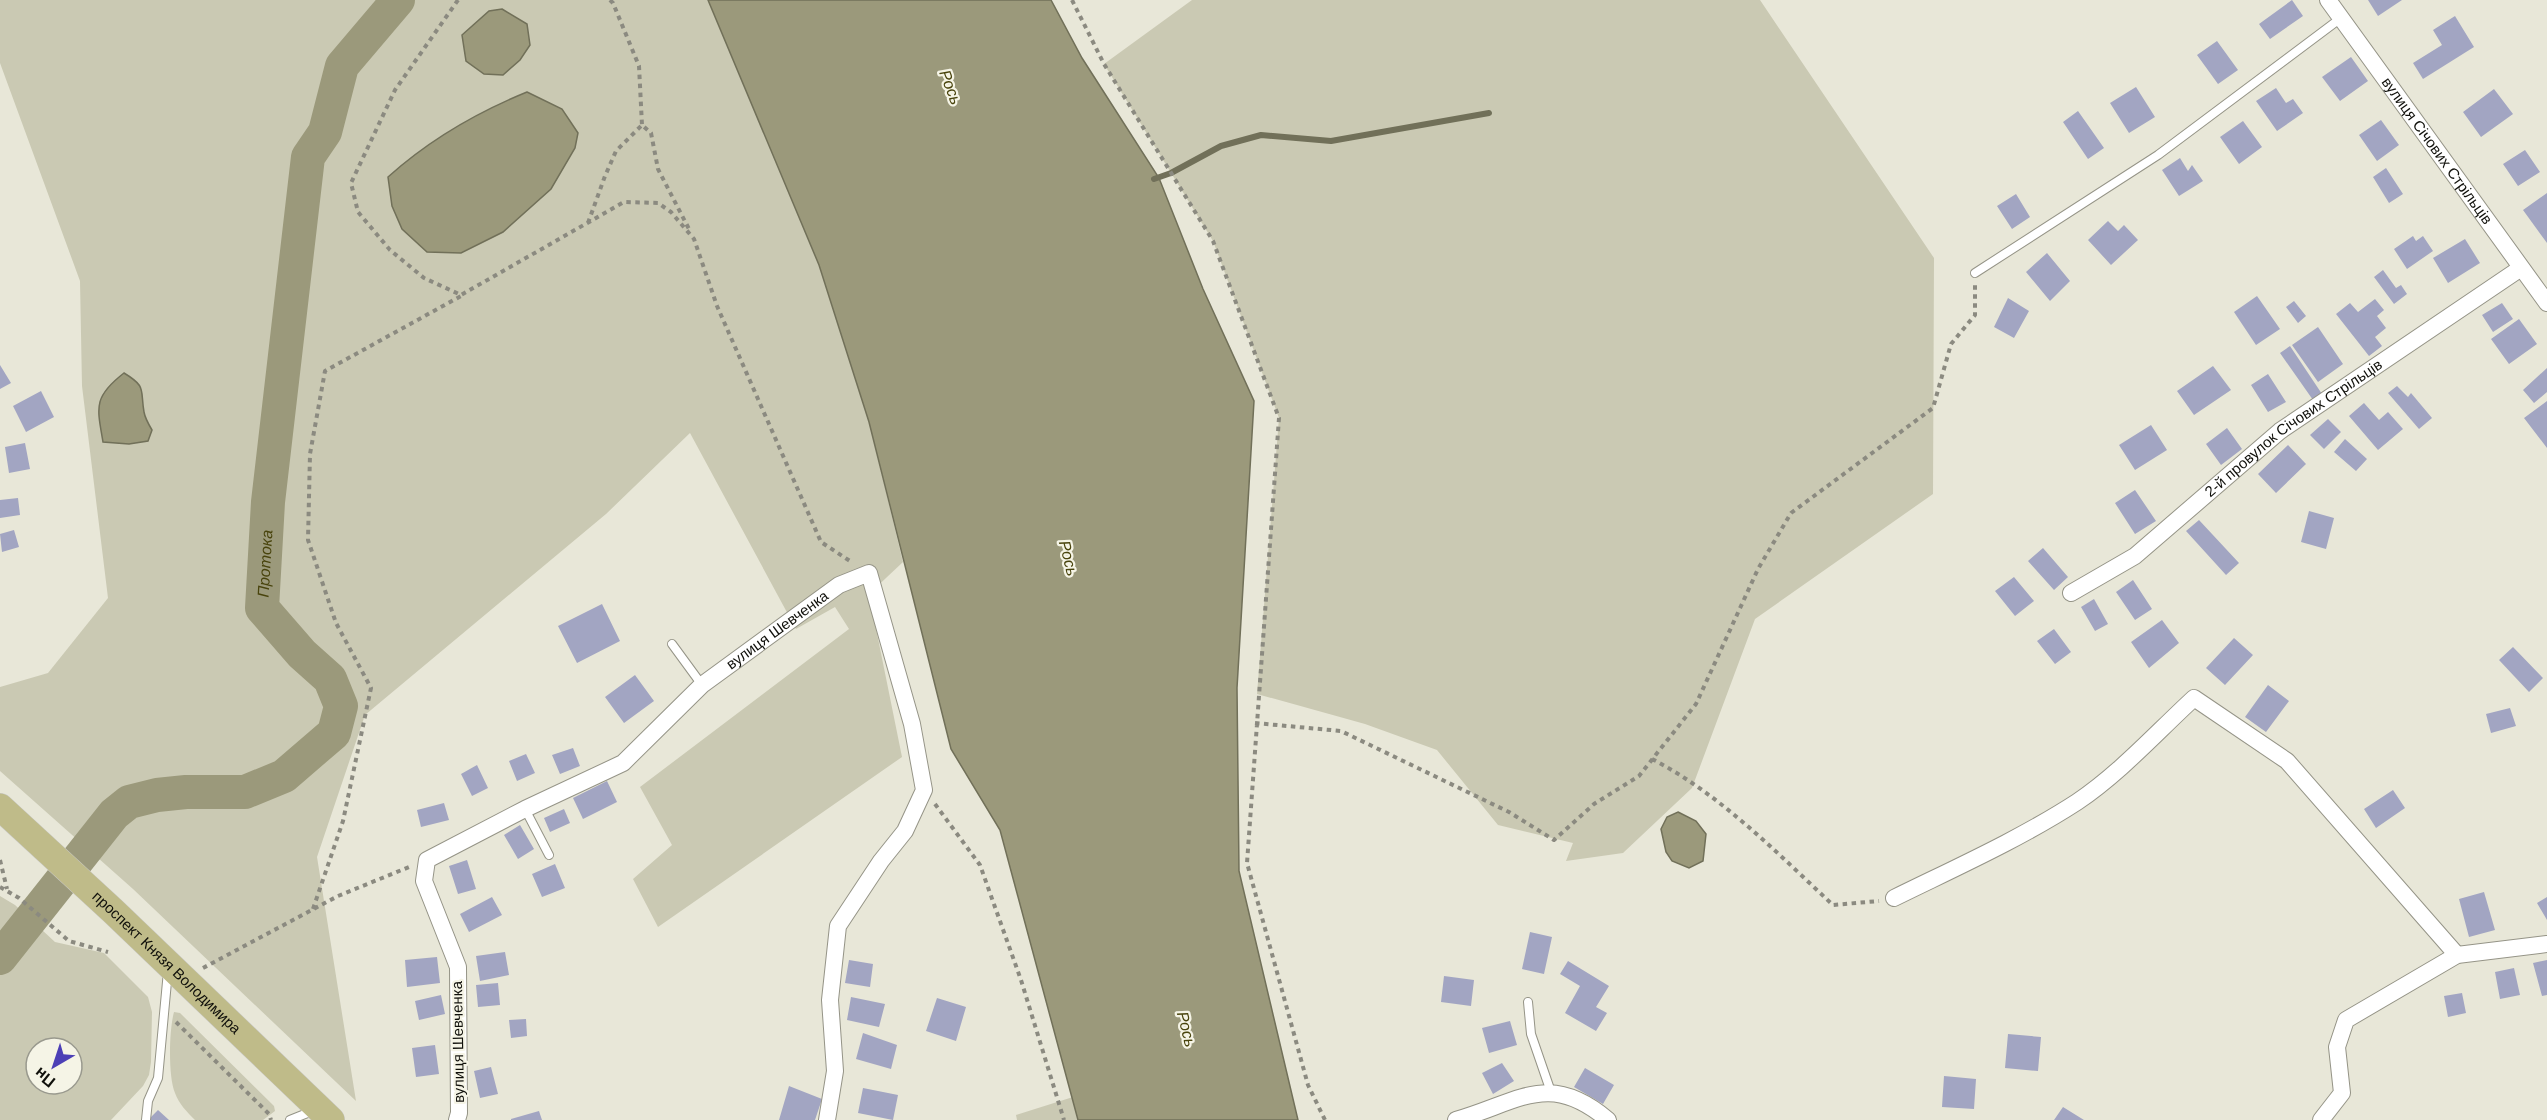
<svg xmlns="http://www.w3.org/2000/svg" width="2547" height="1120" viewBox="0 0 2547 1120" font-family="Helvetica,sans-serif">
<rect width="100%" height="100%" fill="#e8e7d8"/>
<path fill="#cac9b3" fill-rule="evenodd" d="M0,0H708L819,265L869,422L903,562L869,594L902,757L658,927L633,879L672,845L640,787L849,629L835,607L796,629L690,433L606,514L365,715L317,857L356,1101L133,889L0,771V687L48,673L108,598L82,386L80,281L0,63Z
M1192,0H1760L1934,258L1933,494L1755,619L1692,788L1623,853L1566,861L1573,843L1498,825L1437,750L1365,724L1257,694L1279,418L1213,241L1104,64Z
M0,896L15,905L55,942L104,953L148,997L152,1012L151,1062L149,1075L143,1086L111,1120H0ZM36,1048H72V1084H36Z
M174,1012L180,1013L274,1106L275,1111L263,1120H195C187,1112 179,1104 175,1093C168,1076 169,1030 174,1012Z
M1073,1097L1078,1120H1017L1016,1115Z"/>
<path fill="#9b997b" stroke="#717059" stroke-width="1.5" d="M708,0H1051L1082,58L1159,178L1203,289L1254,401L1237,688L1239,871L1298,1120H1078L1000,830L951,749L869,422L819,265Z
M502,9L527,24L530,45L520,60L503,75L484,74L466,61L462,35L489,11Z
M527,92L562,109L578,133L575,148L551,189L503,232L461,253L427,252L402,229L392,206L388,177C428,141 478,112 527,92Z
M124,373C147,387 140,389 144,412C145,418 149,425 152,430L148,441L129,444L103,442C97,407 93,397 124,373Z
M1678,812L1696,821L1706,834L1703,861L1689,868L1672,861L1666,852L1661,829L1667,817Z"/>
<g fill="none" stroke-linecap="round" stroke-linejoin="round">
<path stroke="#717059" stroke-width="6" d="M1154,179L1171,173L1221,146L1261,135L1331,141L1489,113"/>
<path stroke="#9b997b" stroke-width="34" id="s1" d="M0,958L114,814L129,802L157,795L186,792H245L284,776L334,733L341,706L330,679L302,654L262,608L268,502L308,157L325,132L342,66L398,0"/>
</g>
<path fill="#a2a5c2" d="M2292,0L2303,16L2270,39L2259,24Z
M2368,0H2402L2378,16Z
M2455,16L2474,47L2423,79L2413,63L2442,45L2433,30Z
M2217,41L2238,70L2218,84L2197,55Z
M2351,57L2368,81L2340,101L2322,77Z
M2136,87L2155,117L2129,133L2110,103Z
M2276,88L2286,103L2293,99L2303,113L2277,131L2256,101Z
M2494,89L2513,114L2481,137L2463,112Z
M2078,111L2104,148L2088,159L2063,122Z
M2381,120L2399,145L2377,161L2359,135Z
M2243,121L2262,147L2239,164L2220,137Z
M2525,150L2540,172L2518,186L2503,164Z
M2180,158L2188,171L2192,165L2203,181L2179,196L2162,170Z
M2386,168L2403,194L2389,203L2373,177Z
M2547,193V243L2523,210Z
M2016,194L2030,217L2012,229L1997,206Z
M2108,221L2118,231L2124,225L2138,240L2111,265L2088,240Z
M2413,236L2416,241L2423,236L2433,251L2407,269L2394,249Z
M2465,239L2480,263L2448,283L2433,258Z
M2047,253L2070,281L2050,301L2026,272Z
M2383,270L2396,288L2401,285L2407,294L2394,304L2374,277Z
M2257,296L2280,329L2256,345L2234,312Z
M2008,298L2029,311L2014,338L1994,327Z
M2375,299L2384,310L2377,316L2386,328L2375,337L2382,346L2369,356L2336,314L2350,303L2358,312Z
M2294,301L2306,316L2298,323L2286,307Z
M2502,303L2513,319L2493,332L2482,315Z
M2519,319L2537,344L2509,364L2491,339Z
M2318,327L2343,364L2318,382L2292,345Z
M2290,346L2322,394L2313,400L2280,353Z
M0,365L11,383L0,389Z
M2213,366L2231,390L2194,415L2177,391Z
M2547,368V392L2534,403L2523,390Z
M2268,374L2286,402L2268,412L2251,385Z
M2397,386L2408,397L2411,393L2432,418L2419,429L2388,393Z
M41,391L54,417L26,432L13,406Z
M2547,401V448L2524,418Z
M2364,403L2379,420L2388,412L2403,429L2378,450L2349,416Z
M2328,419L2341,432L2324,449L2310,435Z
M2151,425L2167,450L2135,470L2119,445Z
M2227,428L2242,449L2221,465L2206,444Z
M2345,439L2367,459L2356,471L2334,452Z
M25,443L30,469L9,473L5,447Z
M2288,445L2306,464L2276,493L2258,474Z
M2135,490L2156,521L2135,534L2115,503Z
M18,498L20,515L0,518V500Z
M2309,511L2334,518L2326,549L2301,542Z
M2199,520L2239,563L2226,575L2186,531Z
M14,530L19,547L2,552L0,534Z
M2043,548L2068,577L2054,590L2028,561Z
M2014,577L2034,601L2015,616L1995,591Z
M2133,580L2152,609L2135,620L2116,592Z
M2094,599L2108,624L2095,631L2081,607Z
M602,604L620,641L577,663L558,626Z
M2162,620L2179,643L2149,668L2131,642Z
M2054,629L2071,652L2055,664L2037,641Z
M2234,638L2253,655L2225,685L2206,668Z
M2513,647L2543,678L2529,692L2499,660Z
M635,675L654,701L624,723L605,697Z
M2268,685L2289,701L2266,732L2245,717Z
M2510,708L2516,726L2491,733L2486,714Z
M573,748L580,766L560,774L552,755Z
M526,754L535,773L517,781L509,761Z
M477,765L488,788L472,796L461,774Z
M607,781L617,802L583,819L573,798Z
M2393,790L2405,808L2376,828L2364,809Z
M444,803L449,820L421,827L417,810Z
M564,809L570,823L550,832L544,818Z
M520,825L534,849L518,859L504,835Z
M467,860L476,889L458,894L449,866Z
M555,864L565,888L542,897L532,874Z
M2484,892L2495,930L2469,937L2459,899Z
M492,897L502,915L469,932L460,914Z
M2547,897V920L2537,903Z
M1530,932L1552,937L1544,974L1522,969Z
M505,952L509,975L480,981L476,956Z
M437,957L440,983L407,987L405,960Z
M849,960L873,964L870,987L845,983Z
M2547,960V995L2542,996L2533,963Z
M1568,961L1609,986L1596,1007L1607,1013L1596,1031L1565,1013L1580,986L1560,974Z
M2514,968L2520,995L2500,999L2495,972Z
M1444,976L1474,980L1471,1006L1441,1002Z
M498,983L500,1005L478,1007L476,985Z
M2462,993L2466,1013L2448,1017L2444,996Z
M441,995L445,1014L419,1020L415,1001Z
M851,997L885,1004L879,1027L847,1020Z
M937,998L966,1007L956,1041L926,1031Z
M526,1019L527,1036L511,1038L509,1020Z
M1510,1021L1517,1045L1489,1053L1482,1028Z
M863,1033L897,1045L891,1069L856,1059Z
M2008,1034L2041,1037L2038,1071L2005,1068Z
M435,1045L439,1074L416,1077L412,1048Z
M1502,1063L1514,1081L1493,1094L1482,1073Z
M491,1067L498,1094L480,1098L474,1071Z
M1585,1068L1614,1085L1603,1104L1574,1087Z
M1944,1076L1976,1079L1974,1109L1942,1107Z
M789,1086L822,1099L815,1120H779Z
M863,1088L898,1095L893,1120L858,1113Z
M2063,1107L2084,1120H2054Z
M158,1110L169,1120H148Z
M539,1111L542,1120H511V1119Z"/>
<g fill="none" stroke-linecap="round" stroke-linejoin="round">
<g stroke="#959487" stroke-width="10">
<path id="service" d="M1975,273L2158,155L2341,18
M672,644L702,685
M525,809L549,855
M1528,1002L1531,1034L1551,1092
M146,1120L148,1101L158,1078L168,971
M290,1120L315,1110"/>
</g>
<g stroke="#959487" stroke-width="18">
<g id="minor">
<path id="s2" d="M2328,0L2547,303"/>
<path id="s3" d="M2071,593L2135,556L2280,431L2521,268"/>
<path d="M1894,898C1955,868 2020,839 2077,802C2120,773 2156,733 2194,698L2287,761L2457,955"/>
<path id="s4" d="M457,1120L459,1113L458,967L424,881L427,860L525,809L623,763L702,685L839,585L869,573L912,724L924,790L905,831L881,861L838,926L830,1000L835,1071L827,1120"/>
<path d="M1456,1120C1519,1102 1549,1070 1608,1120"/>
<path d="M2321,1120L2342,1093L2337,1047L2346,1020L2457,955L2547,944"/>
</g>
</g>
<g stroke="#cacac9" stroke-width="28">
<g id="primary">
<path id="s5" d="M0,807L113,911L331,1120"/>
</g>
</g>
<path stroke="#8b8a80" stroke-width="4" stroke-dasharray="4.5 4.5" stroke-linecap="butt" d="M458,0L395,90L351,183L358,212L390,250L424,278L461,295L624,202L658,203L671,212L694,239L717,306L821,542L853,563
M610,0L613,3L639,66L642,125
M1072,0L1104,64L1213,241L1279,418L1247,863L1308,1085L1325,1120
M588,223L605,176L616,151L642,125L651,133L658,169L690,231
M1255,723L1341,731L1509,812L1554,840L1594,804L1639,776L1696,704L1758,569L1791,513L1933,408L1951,344L1975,315V285
M1652,759C1720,794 1777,853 1833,905L1879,901
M935,804L980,865L1021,980L1064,1120
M0,860L7,889
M0,887L19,898L69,941L108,952
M313,909L343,821L371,688L336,623L308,540L310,454L325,371L461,296
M203,968L338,896L409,867
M176,1022L269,1114L271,1120"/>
<use href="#service" stroke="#fff" stroke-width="8"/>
<use href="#minor" stroke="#fff" stroke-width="16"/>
<use href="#primary" stroke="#bfbb89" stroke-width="27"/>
</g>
<g text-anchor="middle" stroke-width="4.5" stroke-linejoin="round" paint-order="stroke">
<g font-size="15" fill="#10100b" stroke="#f5f4e6">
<text dy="5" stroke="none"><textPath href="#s2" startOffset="186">вулиця Січових Стрільців</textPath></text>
<text dy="5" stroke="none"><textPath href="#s3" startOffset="278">2-й провулок Січових Стрільців</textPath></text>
<text dy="5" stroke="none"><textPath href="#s4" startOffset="690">вулиця Шевченка</textPath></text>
<text dy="5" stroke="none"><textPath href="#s5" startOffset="228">проспект Князя Володимира</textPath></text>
<text transform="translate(458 1042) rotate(-91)" y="5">вулиця Шевченка</text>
</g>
<g font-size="16" font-style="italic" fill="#49440d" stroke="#f5f4e6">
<text transform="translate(951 87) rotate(69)" y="6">Рось</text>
<text transform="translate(1069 558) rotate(76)" y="6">Рось</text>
<text dy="6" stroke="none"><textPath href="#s1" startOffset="628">Протока</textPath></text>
<text transform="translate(1187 1029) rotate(76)" y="6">Рось</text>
</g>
</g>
<g transform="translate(54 1066) rotate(219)"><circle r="28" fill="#f5f4e6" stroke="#99998e" stroke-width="1.5"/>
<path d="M0-4.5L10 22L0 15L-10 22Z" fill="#4c3fb6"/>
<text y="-9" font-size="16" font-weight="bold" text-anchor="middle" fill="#10100b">Пн</text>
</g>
</svg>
